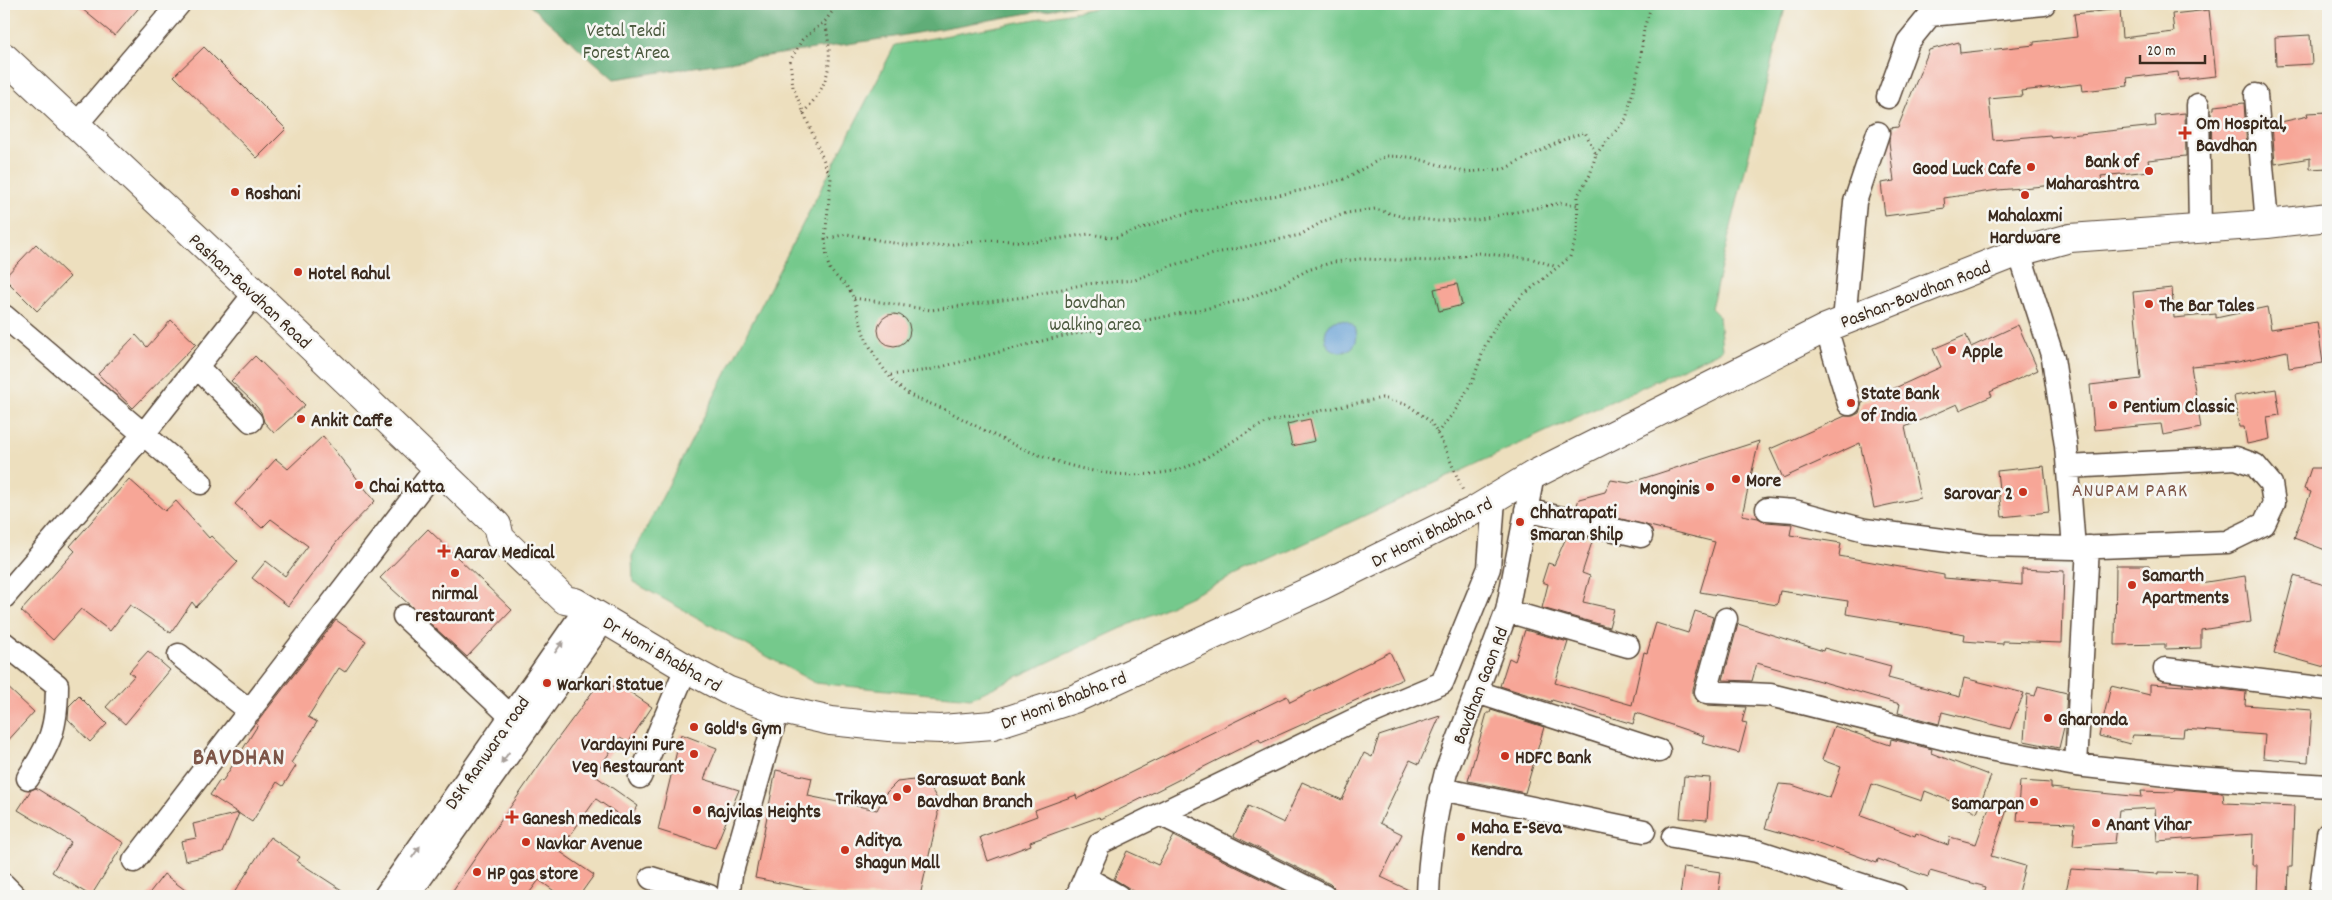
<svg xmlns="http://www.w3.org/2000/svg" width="2332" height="900" viewBox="0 0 2332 900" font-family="Dekko,sans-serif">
<rect width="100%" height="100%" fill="#f6f6f2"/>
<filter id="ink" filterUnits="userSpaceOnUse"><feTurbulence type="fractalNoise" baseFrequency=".02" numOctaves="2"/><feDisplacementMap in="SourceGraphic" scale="10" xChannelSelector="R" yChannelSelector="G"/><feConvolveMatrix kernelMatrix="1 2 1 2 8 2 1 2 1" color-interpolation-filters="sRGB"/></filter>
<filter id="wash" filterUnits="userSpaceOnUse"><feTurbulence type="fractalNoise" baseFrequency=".0096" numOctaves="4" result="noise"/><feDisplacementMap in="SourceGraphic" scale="20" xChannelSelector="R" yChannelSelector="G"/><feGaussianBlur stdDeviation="1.12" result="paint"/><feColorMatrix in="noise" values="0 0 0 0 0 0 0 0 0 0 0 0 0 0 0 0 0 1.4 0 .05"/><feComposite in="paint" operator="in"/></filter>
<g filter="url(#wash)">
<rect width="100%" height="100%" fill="#eddfbe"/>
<path fill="#75c98c" stroke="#587a55" d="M1117,4H1786L1711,308L1719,316L1722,350L971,698L815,683L633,582L632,556L895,45Z"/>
<path fill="#60ad78" stroke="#4e6c4b" d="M528,4H1080L894,37L614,79Z"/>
<path fill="#66a0d5" stroke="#50657a" d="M1325 336a16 16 0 1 1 32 0a16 16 0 1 1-32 0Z"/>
<g id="blocks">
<path fill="#f7a697" d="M76,4H142L115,36Z
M2120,9L2122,38L2174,32L2172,14L2209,10L2216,76L2179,80L2178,72L2127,78L2128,86L2083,91L2082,84L2021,91L2022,96L1989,99L1993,140L2050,135L2051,137L2156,126L2155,116L2185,113L2186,156L2148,160L2150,171L2101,176L2102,181L1998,190L1944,198L1945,208L1885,216L1881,183L1894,181L1889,142L1890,128L1898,127L1929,50L1959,42L1960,53L2034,45V42L2077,37L2074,14Z
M2310,35L2312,64L2276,66L2275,37Z
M204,47L286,129L257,158L174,76Z
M2244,103L2247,148L2212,152L2211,110L2214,109V106Z
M2328,112V168L2310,169V158L2275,164L2272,124L2308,116L2307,113Z
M36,244L70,277L37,311L4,278Z
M1457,284L1462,305L1439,311L1434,289Z
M2172,288L2174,318L2216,314V318L2267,307L2271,329L2317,322L2323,363L2289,368L2287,351L2238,362L2191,366L2201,428L2163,435L2161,424L2094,430L2090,385L2141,379L2133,292Z
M878 330a16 16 0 1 1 32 0a16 16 0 1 1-32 0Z
M171,320L196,344L133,408L98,374L136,335L147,347Z
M2018,325L2038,370L1990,392L1992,396L1960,410L1957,404L1905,427L1920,498L1874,508L1860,443L1783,478L1770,449L1845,416H1853L1859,413L1862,403L1941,367L1933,349L1966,335L1971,347Z
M255,356L305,405L274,433L264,422L261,412L251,400L231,381Z
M2276,389L2280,415L2267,417L2270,439L2247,444L2244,427H2239L2234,396Z
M1310,419L1315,441L1292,446L1287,424Z
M323,436L375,501L342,535L288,606L252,578L266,561L285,576L308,546L271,519L262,528L235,504L276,459L288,469Z
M1759,441L1742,515L1758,518L1766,522L1792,524L1790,535L1841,543L1839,556L1944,575V578L2022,585V569L2064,571L2062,643L2003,641V644L1964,641L1965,634L1846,614L1848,601L1780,591L1777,605L1700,592L1715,542L1576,508L1579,499L1605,492L1611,480L1629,483Z
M2327,452H2328V551L2294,538L2311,492L2304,489L2311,468H2321Z
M2044,466L2049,512L2002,517L1997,471Z
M129,479L165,511L176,501L209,538L211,536L238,562L196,607L192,602L171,633L130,605L110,631L81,609L53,640L21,611L75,551L70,546Z
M428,529L512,610L467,657L380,578Z
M1568,533L1593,539L1582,573L1590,576L1583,602L1614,609L1609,627L1542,608L1548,584L1542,582L1548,563L1554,565Z
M2116,565H2149V576L2200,575V583L2245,576L2251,622L2201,630V648L2165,649V644L2115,645Z
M2294,576L2328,586V668L2274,653Z
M1695,611L1713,617L1693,689V696L1698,702L1705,705L1746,707L1742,722L1747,723L1739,753L1702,743L1704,736L1636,713L1633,724L1552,700L1551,702L1500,686L1509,658L1515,661L1525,630L1568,642L1555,683L1632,705L1644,652L1647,653L1656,623L1688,633Z
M336,620L366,641L345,672L339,668L308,717L317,722L291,763L296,766L283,786L277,782L252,822L210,795L220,780L222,782L258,725L256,724L259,720Z
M1738,624L1823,651L1824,648L1891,666L1888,678L1960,697L1964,678L2024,693L2010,729L1942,712L1939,724L1898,713L1900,704L1757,663L1752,681L1723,680Z
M148,651L170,670L125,724L106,707L134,676L129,672Z
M1390,652L1403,679L1261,743L1259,739L1101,819L1099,817L1030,842L1031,845L988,861L980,837L1037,816L1035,810L1076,795L1077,799L1287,696L1290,702Z
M599,683L627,690L652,707L628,743L620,738L594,775L638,806L628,821L596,799L559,851L594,875L579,896H561L539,880L527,896H449L553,745Z
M4,684L34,712L4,745Z
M2150,684L2202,687L2246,692L2245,705L2312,710L2308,762L2263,758L2265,735L2184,729L2183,737L2133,735L2130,744L2099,736L2111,686L2150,695Z
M2038,686L2067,693L2065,723L2059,748L2024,741L2027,694L2035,696Z
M79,696L107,724L90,742L68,719L69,706Z
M1491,710L1544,727L1525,793L1468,781L1487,713H1490Z
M1440,716L1419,764L1410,760L1380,823L1402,834L1381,877L1415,893V896H1337L1335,889L1330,884L1234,836L1248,806L1284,823L1302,782L1342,800L1364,753L1372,757L1379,736Z
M1834,726L1890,745L1891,739L1932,749L1931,753L1991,776L1977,812L1925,791L1922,801L1872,784L1861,816L1915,836L1916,833L1948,845L1950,837L1976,844L1990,805L2007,810L1991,856L2025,866L2017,896H1983L1986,887L1930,871L1928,877L1878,859L1877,863L1833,847L1832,849L1793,835V836L1765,828L1779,784L1792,785L1830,798L1841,767L1822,760Z
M681,734L717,748L704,779L739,790L715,848L658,830Z
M776,770L812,778L808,796L877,810L885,794L897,782L914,780L930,787L936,797L938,815L920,896H844L755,878Z
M1684,776L1710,778L1707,820L1680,818Z
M2020,781L2051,783V788L2142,797L2141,791L2174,792L2176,789L2223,793L2224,803L2294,806L2292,866H2289L2288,896H2256L2257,865H2252L2253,834L2157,841L2155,808L2119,810L2115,843L2073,846L2075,823L2017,821Z
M36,788L124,843L91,896L52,872L71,842L18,810L31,790Z
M239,813L223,852L185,861L181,841L196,838L193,824Z
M1174,836L1295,896H1142L1114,879L1127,851L1158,865Z
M270,837L300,857L297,861L351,896H232Z
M1684,867L1721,872L1718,896H1680Z
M2071,869L2158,874V872L2197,873L2196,896H2111L2066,891Z
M164,874L193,896H147Z"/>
</g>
</g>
<g filter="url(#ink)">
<use href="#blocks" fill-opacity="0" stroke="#564536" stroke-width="1"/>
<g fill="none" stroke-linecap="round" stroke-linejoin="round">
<g stroke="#564536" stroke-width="25">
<path id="minor" d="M2256,95L2267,224
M1888,97L1908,42L1930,15L2044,4
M2198,105L2200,229
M75,126L179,4
M2019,252L2053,358L2066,446L2074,548
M4,316L201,483
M1844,321L1855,202L1878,133
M1826,328L1849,404
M197,367L251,421
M1767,509L1794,511L1865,530L1988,546L2074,548L2227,542L2264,524L2274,503L2271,484L2255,465L2236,458L2068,467
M1526,510L1641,536
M4,597L143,435L255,293
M1507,611L1628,646
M404,616L520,725
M1726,619L1706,692L1770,695L1978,747L2076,765L2195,778L2328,786
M4,643L57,685C57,728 51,742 28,778
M179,655L250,711
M2165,669L2328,689
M1477,692L1659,751
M2076,765L2088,547
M640,777L686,668
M1441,789L1644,831
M1160,814L1324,896
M1673,837L1757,851L1896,896
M134,861L436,468
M651,878L709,896
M1086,878L1118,896
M4,885L15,896
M385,896L586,608
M408,896L605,619
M728,896L731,875L778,709
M1077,896L1100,843L1352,721L1442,683L1489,568L1494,499
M1428,896C1429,855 1436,812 1446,772L1507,611L1533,475
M2320,896L2328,834"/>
</g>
<g stroke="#564536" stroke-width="30">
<path id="major" d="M4,57L255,293L497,525L500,538L565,600L575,602L686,668L727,690L778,709L831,721L889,727L941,729L993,725L1074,699L1323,585L1473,511L1533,475L1826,328L2019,252L2070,238L2267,224L2328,217"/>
</g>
<path stroke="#564536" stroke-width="3" stroke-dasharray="1 4" stroke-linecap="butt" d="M803,113C832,82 833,61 825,21
M1596,154L1626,119L1640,63L1644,28L1652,4
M825,239L831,178L793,87L790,61L802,40L825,21L838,4
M854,298L931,310L1024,297L1086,284L1135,280L1170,266L1221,252L1300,235L1324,221L1347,213L1375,209L1403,217L1438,221L1476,220L1561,203L1577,205
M891,375L929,370L1054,338L1204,309L1247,299L1284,283L1308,270L1333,262L1360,259L1437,261L1478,253L1533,259L1557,267
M1437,433L1455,411L1473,380L1485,346L1499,320L1521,297L1570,257L1577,235L1578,195L1590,175L1596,154L1585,132L1567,138L1504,169L1465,172L1411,157L1386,156L1344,179L1308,189L1179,215L1115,238L1089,234L1035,242L989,240L938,246L904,245L847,234L825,239C826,247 826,261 830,269C835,277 845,283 850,291C859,307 859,325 867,341C875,357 889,379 903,390C915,400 934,404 948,411C1018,449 1091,487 1173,471C1206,464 1240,432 1271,421L1382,398L1408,405L1431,422L1445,448L1463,491"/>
<use href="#minor" stroke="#fff" stroke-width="22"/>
<use href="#major" stroke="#fff" stroke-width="28"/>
</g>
<defs><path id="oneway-solid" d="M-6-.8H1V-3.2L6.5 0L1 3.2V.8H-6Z" transform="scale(1.25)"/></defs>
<g fill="#a79f9a">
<use href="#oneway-solid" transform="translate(559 647) rotate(-55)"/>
<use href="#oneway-solid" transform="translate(505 758) rotate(125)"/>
<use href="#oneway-solid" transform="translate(416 852) rotate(-55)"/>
</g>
</g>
<g fill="#c8321e" stroke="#f6f6f2" stroke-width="2">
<path d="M2182.5 125.5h5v5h5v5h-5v5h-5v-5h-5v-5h5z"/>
<circle cx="2031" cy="167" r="5"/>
<circle cx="2149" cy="171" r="5"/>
<circle cx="235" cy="192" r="5"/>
<circle cx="2025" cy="195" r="5"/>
<circle cx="298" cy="272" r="5"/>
<circle cx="2149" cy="304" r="5"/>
<circle cx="1952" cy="350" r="5"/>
<circle cx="1851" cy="403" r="5"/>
<circle cx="2113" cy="405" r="5"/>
<circle cx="301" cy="419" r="5"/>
<circle cx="1736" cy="479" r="5"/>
<circle cx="359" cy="485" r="5"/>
<circle cx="1710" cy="487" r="5"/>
<circle cx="2023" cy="492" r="5"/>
<circle cx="1520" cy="522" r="5"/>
<path d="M441.5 543.5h5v5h5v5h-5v5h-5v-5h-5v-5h5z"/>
<circle cx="455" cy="573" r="5"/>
<circle cx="2132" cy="585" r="5"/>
<circle cx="547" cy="683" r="5"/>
<circle cx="2048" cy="718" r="5"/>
<circle cx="694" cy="727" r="5"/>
<circle cx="694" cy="754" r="5"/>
<circle cx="1505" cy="756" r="5"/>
<circle cx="907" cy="789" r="5"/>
<circle cx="897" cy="797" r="5"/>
<circle cx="2034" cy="802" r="5"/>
<circle cx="697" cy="810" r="5"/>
<path d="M509.5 809.5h5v5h5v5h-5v5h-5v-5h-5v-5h5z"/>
<circle cx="2096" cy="823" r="5"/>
<circle cx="1461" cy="837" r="5"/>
<circle cx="526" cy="842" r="5"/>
<circle cx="845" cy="850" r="5"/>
<circle cx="477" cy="872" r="5"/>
</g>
<g text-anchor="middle" stroke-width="5" stroke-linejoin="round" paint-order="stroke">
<g font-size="19" fill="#4c5a3f" stroke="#f6f6f2">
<text x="626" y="36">Vetal Tekdi<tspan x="626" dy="22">Forest Area</tspan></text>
<text x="1095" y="308">bavdhan<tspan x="1095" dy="22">walking area</tspan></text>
</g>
<g font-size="19" font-weight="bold" fill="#3b2a1e" stroke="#f6f6f2" text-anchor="start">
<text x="2196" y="129">Om Hospital,<tspan x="2196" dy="22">Bavdhan</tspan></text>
<text x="2139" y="167" text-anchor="end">Bank of<tspan x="2139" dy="22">Maharashtra</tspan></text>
<text x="2021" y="174" text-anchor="end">Good Luck Cafe</text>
<text x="245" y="199">Roshani</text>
<text x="2025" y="221" text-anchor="middle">Mahalaxmi<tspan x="2025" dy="22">Hardware</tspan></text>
<text x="308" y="279">Hotel Rahul</text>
<text x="2159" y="311">The Bar Tales</text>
<text x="1962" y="357">Apple</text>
<text x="1861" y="399">State Bank<tspan x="1861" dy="22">of India</tspan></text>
<text x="2123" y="412">Pentium Classic</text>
<text x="311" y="426">Ankit Caffe</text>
<text x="1746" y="486">More</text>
<text x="369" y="492">Chai Katta</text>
<text x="1700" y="494" text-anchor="end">Monginis</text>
<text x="2013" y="499" text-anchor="end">Sarovar 2</text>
<text x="1530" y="518">Chhatrapati<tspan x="1530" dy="22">Smaran Shilp</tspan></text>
<text x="454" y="558">Aarav Medical</text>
<text x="2142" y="581">Samarth<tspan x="2142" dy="22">Apartments</tspan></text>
<text x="455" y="599" text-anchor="middle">nirmal<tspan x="455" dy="22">restaurant</tspan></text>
<text x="557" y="690">Warkari Statue</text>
<text x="2058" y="725">Gharonda</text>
<text x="704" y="734">Gold's Gym</text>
<text x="684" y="750" text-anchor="end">Vardayini Pure<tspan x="684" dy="22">Veg Restaurant</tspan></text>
<text x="1515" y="763">HDFC Bank</text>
<text x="917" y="785">Saraswat Bank<tspan x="917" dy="22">Bavdhan Branch</tspan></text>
<text x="887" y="804" text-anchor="end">Trikaya</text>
<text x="2024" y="809" text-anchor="end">Samarpan</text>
<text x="707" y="817">Rajvilas Heights</text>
<text x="522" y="824">Ganesh medicals</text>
<text x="2106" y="830">Anant Vihar</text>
<text x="1471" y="833">Maha E-Seva<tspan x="1471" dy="22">Kendra</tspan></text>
<text x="855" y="846">Aditya<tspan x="855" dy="22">Shagun Mall</tspan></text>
<text x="536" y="849">Navkar Avenue</text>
<text x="487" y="879">HP gas store</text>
</g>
<g font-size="19" fill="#3b2a1e" stroke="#f6f6f2">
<text transform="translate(251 290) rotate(43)" y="7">Pashan-Bavdhan Road</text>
<text transform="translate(1915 293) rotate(-21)" y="7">Pashan-Bavdhan Road</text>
<text transform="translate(1431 531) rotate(-27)" y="7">Dr Homi Bhabha rd</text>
<text transform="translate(663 653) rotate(30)" y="7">Dr Homi Bhabha rd</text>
<text transform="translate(1479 685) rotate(-69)" y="7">Bavdhan Gaon Rd</text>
<text transform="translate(1063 699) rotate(-21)" y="7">Dr Homi Bhabha rd</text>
<text transform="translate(486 752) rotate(-55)" y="7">DSK Ranwara road</text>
</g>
<g font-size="20" letter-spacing="1" fill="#7d5548" stroke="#f6f6f2">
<text x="2130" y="496">ANUPAM PARK</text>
</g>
<g font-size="24" font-weight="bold" letter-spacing="1" fill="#7d5548" stroke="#f6f6f2">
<text x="239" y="764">BAVDHAN</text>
</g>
</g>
<rect width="2332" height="900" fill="none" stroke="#f6f6f2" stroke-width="20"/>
<path d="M2140 55v8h65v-8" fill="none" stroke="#3b2a1e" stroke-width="2.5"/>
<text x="2147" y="55" font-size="15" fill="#3b2a1e" stroke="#f6f6f2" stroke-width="4" paint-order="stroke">20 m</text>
</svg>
